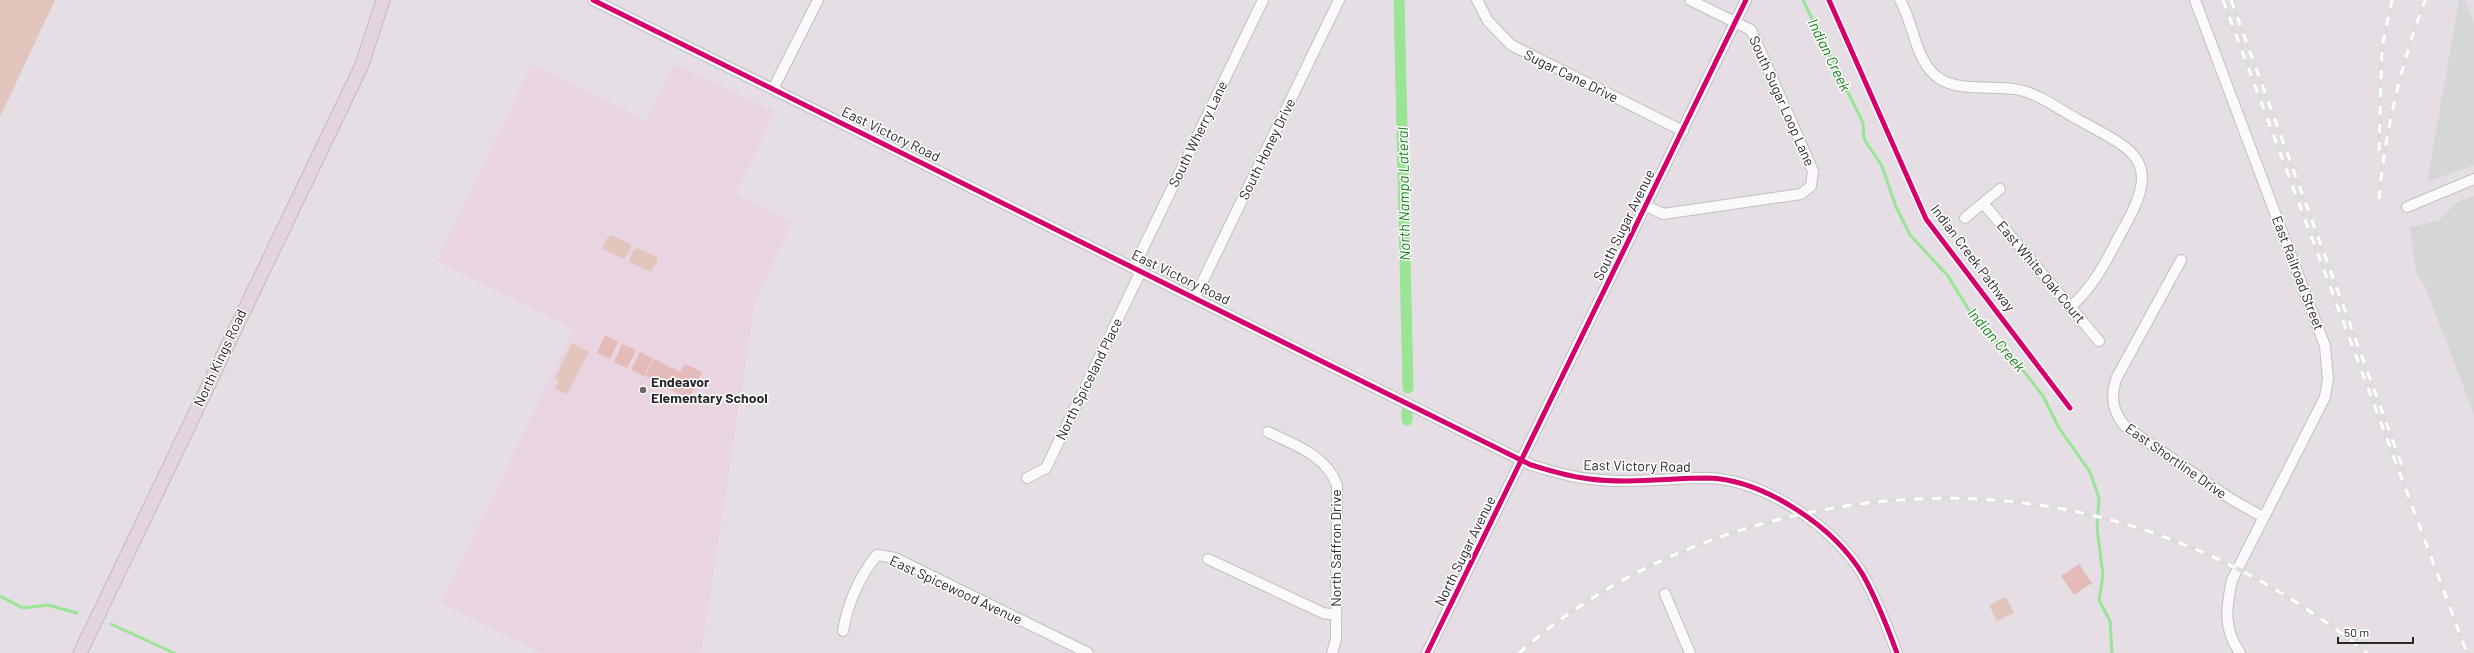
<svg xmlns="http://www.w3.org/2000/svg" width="2474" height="653" viewBox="0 0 2474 653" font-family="Barlow,sans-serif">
<rect width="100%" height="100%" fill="#e6dee5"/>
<path fill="#d5d6d8" d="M2459,0H2465L2474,23V165L2427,182Z
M2474,196V415L2425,286L2416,272L2410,227L2438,221L2456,203Z"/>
<path fill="#e9d4e2" d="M532,64L647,121L674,64L775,112L735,195L792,223L755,301L701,653H542L441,603L574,329L437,261Z"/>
<path fill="#e2c5bc" d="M0,0H55L0,117Z
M611,235L630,244L631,249L624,259L602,249L607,238Z
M637,248L657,257V262L651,272L629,262L633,250Z
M572,343L589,352L567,394L555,389L559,381L555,378Z
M2006,597L2014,613L1997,621L1989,605Z"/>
<path fill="#e5bbba" d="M605,335L618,342L610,359L597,353Z
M622,344L636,350L627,368L614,362Z
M640,352L653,359L644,376L631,370Z
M654,359L680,372L685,364L702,372L689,399L645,376Z
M2079,564L2092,583L2074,595L2061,576Z"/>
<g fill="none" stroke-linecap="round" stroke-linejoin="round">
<path stroke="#9ae495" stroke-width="3" d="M1803,0L1863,123L1864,139L1882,166L1896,207L1910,235L1948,276L1975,320L2015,360L2043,396L2059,428L2090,472L2099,498L2097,528L2103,575L2099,600L2110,621L2112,653
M0,596L23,608L48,605L77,613
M111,624L174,653"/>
<path stroke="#9ae495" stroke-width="11" d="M1399,0L1408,388
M1407,411V420"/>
<g stroke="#c0bfc1" stroke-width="12">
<path id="minor" d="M593,0L1531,465C1551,471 1569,477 1590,479C1629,484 1669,478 1708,478C1765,480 1834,527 1863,575C1877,600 1887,626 1897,653
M1477,0L1488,21L1511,45L1683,131
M1900,0C1915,26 1915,63 1940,79C1960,92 1997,85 2020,90C2040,95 2059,109 2077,119C2129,148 2163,157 2127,222C2110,252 2097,285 2070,307
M2195,0L2325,346L2328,379L2325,397L2232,580C2226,608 2223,628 2240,653
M773,89L818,0
M1983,203L2099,341
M1647,206L1663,214L1801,194L1811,186L1813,171L1751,30L1690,0
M2407,207L2474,179
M1965,218L2000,189
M2181,260L2117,377C2110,396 2112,412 2126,427L2231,499L2263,517
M1134,267L1263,0
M1195,297L1339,0
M1268,432C1295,445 1326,455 1337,485L1336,639L1332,653
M1027,478L1046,468L1141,271
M1208,559L1323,613L1336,615
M1665,594L1690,653
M843,631C848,603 859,577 877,555L895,558L1088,653
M1427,653L1746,0"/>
</g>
<g stroke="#bfbcbe" stroke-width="15">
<path id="major" d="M80,653L362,65L383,0"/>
</g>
<use href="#minor" stroke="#fbfafb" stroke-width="10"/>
<use href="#major" stroke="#e4d4dd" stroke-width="13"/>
<g stroke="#ddd" stroke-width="4.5">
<path id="rail" d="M2223,0L2467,653
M2231,0L2404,471
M2379,151L2382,47L2392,0
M2379,199C2385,131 2401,64 2425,0
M1519,653C1588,592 1670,550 1758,525C1978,463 2189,510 2367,653"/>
</g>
<use href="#rail" stroke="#fff" stroke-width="3" stroke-dasharray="9" stroke-linecap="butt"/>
<g stroke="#fff" stroke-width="8">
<path id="cycleway" d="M593,0L1531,465C1551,471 1569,477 1590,479C1629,484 1669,478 1708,478C1765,480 1834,527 1863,575C1877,600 1887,626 1897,653
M1829,0L1926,219L2070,408
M1427,653L1746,0"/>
</g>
<use href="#cycleway" stroke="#d6006c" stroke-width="5"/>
</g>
<circle fill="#6a686a" stroke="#fff" stroke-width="1.5" cx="643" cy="390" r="4"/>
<g text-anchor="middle" stroke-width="3" stroke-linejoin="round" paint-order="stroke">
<g font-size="14" fill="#282828" stroke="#fff">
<text transform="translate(1571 76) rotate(26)" y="5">Sugar Cane Drive</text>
<text transform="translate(1782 101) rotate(66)" y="5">South Sugar Loop Lane</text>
<text transform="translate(891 134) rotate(26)" y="5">East Victory Road</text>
<text transform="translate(1198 134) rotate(-64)" y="5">South Wherry Lane</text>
<text transform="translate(1267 149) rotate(-64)" y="5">South Honey Drive</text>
<text transform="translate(1624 225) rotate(-64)" y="5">South Sugar Avenue</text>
<text transform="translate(1973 258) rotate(53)" y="5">Indian Creek Pathway</text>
<text transform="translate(2041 272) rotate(50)" y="5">East White Oak Court</text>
<text transform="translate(2298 273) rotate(69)" y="5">East Railroad Street</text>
<text transform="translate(1181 277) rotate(26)" y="5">East Victory Road</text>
<text transform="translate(220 358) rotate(-65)" y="5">North Kings Road</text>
<text transform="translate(1089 379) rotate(-64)" y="5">North Spiceland Place</text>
<text transform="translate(2176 461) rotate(35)" y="5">East Shortline Drive</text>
<text transform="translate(1637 466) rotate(1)" y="5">East Victory Road</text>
<text transform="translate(1336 548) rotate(-90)" y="5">North Saffron Drive</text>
<text transform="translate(1465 551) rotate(-64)" y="5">North Sugar Avenue</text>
<text transform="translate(956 590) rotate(25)" y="5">East Spicewood Avenue</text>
</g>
<g font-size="14" font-weight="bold" fill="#282828" stroke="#fff" text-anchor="start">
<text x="651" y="387">Endeavor<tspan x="651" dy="16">Elementary School</tspan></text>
</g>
<g font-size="15" font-style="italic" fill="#158317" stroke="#fff">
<text transform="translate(1829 55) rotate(64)" y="5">Indian Creek</text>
<text transform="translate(1404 194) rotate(-91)" y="5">North Nampa Lateral</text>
<text transform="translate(1996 340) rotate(49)" y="5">Indian Creek</text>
</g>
</g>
<path d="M2338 637v6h75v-6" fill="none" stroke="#282828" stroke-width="2"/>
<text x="2344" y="637" font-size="12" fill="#282828" stroke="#ffffff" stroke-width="3" paint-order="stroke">50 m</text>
</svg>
